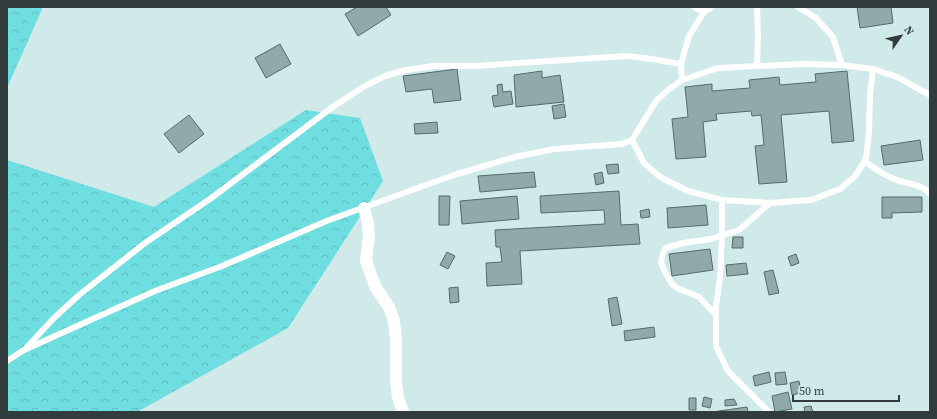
<svg xmlns="http://www.w3.org/2000/svg" width="937" height="419" viewBox="0 0 937 419" font-family="'Source Serif 4',serif">
<defs>
<pattern id="forest-crowns" width="20" height="18" patternUnits="userSpaceOnUse"><rect width="20" height="18" fill="#6edee0"/><path d="M2 6a3 3 0 1 1 6 0M12 15a3 3 0 1 1 6 0" fill="none" stroke="#60bfc1"/></pattern>
</defs>
<rect width="100%" height="100%" fill="#d0e9e9"/>
<path fill="url(#forest-crowns)" d="M7,7H43L7,88Z
M306,110L360,118L383,181L288,328L137,412H7V160L154,207Z"/>
<path fill="#91aaa9" stroke="#546b6b" d="M357,7H386L391,15L358,36L345,14Z
M857,7H891L893,23L860,28Z
M280,44L291,64L266,78L255,58Z
M457,69L461,100L434,103L432,89L406,92L403,76Z
M542,71V78L560,75L564,102L516,107L514,75Z
M847,71L854,141L832,143L829,111L781,115L787,182L759,184L755,146L764,145L761,115L752,116L751,111L716,114L717,120L703,122L706,157L676,159L672,119L688,117L685,87L712,84V91L750,88L749,80L779,77L780,85L816,82L815,74Z
M502,84L503,92L511,91L513,104L494,107L492,96L498,95L497,85Z
M564,104L566,117L554,119L552,106Z
M189,115L204,134L179,153L164,134Z
M437,122L438,133L415,134L414,124Z
M920,140L923,160L884,165L881,146Z
M618,164L619,173L608,174L606,165Z
M534,172L536,187L480,192L478,176Z
M602,172L604,183L596,185L594,174Z
M619,191L621,225L638,224L640,244L520,251L522,284L487,286L486,263L502,262L500,247H496L495,230L605,224L604,210L541,213L540,196Z
M439,196H450L449,225H439Z
M517,196L519,219L462,224L460,201Z
M882,197H922V212L892,213V218H882Z
M706,205L708,225L668,228L667,208Z
M649,209L650,217L641,218L640,211Z
M733,237H743V248H732Z
M710,249L713,270L672,276L669,254Z
M447,252L455,256L448,269L440,265Z
M796,254L799,263L791,266L788,257Z
M746,263L748,274L727,276L726,265Z
M773,270L779,293L769,295L764,272Z
M458,287L459,302L450,303L449,288Z
M617,297L622,324L612,326L608,299Z
M654,327L655,337L625,341L624,331Z
M769,372L771,382L755,386L753,376Z
M785,372L787,384L776,385L775,373Z
M799,381L801,393L792,395L790,383Z
M788,392L792,409L775,412L772,396Z
M704,397L712,399L710,408L702,406Z
M689,398H696V410H689Z
M734,399L737,405L725,406V400Z
M811,406L813,412H805L804,407Z
M747,407L748,412H712Z"/>
<g fill="none" stroke-linecap="round" stroke-linejoin="round">
<path stroke="#fff" stroke-width="6" d="M694,7L704,12
M757,7L758,36L757,66
M798,7L816,18L833,37L842,65
M682,80L681,64L689,36L704,12L712,7
M632,140L644,163L660,177L688,191L722,200L770,203L811,200L840,189L855,176L866,159L869,132L870,96L873,69
M864,161C873,167 882,174 892,178C904,184 921,183 930,194
M722,200V236L720,278L716,306V346L728,371L769,412
M716,315L699,297L677,288L672,284L665,272L661,262L663,253L666,248L683,243L711,239L739,230L770,203
M27,347L53,319L79,295L145,243L210,199L334,106L365,86L385,76L406,70L434,66H475L627,56L652,59L681,64
M7,361L24,350L155,291L222,266L329,220L454,175L515,157L554,149L622,144L632,140L656,101L668,90L682,80L718,68L802,64L842,65L873,69L897,77L930,95"/>
<path stroke="#fff" stroke-width="12" d="M364,208L368,224L369,236L366,260L371,275L376,288L389,307L394,321L396,340V382L398,397L403,412"/>
</g>
<rect width="937" height="419" fill="none" stroke="#323c3c" stroke-width="16"/>
<g transform="translate(901 36) rotate(56)" stroke="#d0e9e9" stroke-width="3" paint-order="stroke">
<path d="M0-3L7 15L0 10L-7 15Z" fill="#323c3c"/>
<text y="-6" font-size="11" font-weight="bold" text-anchor="middle" fill="#323c3c">N</text>
</g>
<path d="M793 395v6h106v-6" fill="none" stroke="#323c3c" stroke-width="2"/>
<text x="799" y="395" font-size="12" fill="#323c3c" stroke="#d0e9e9" stroke-width="3" paint-order="stroke">50 m</text>
</svg>
